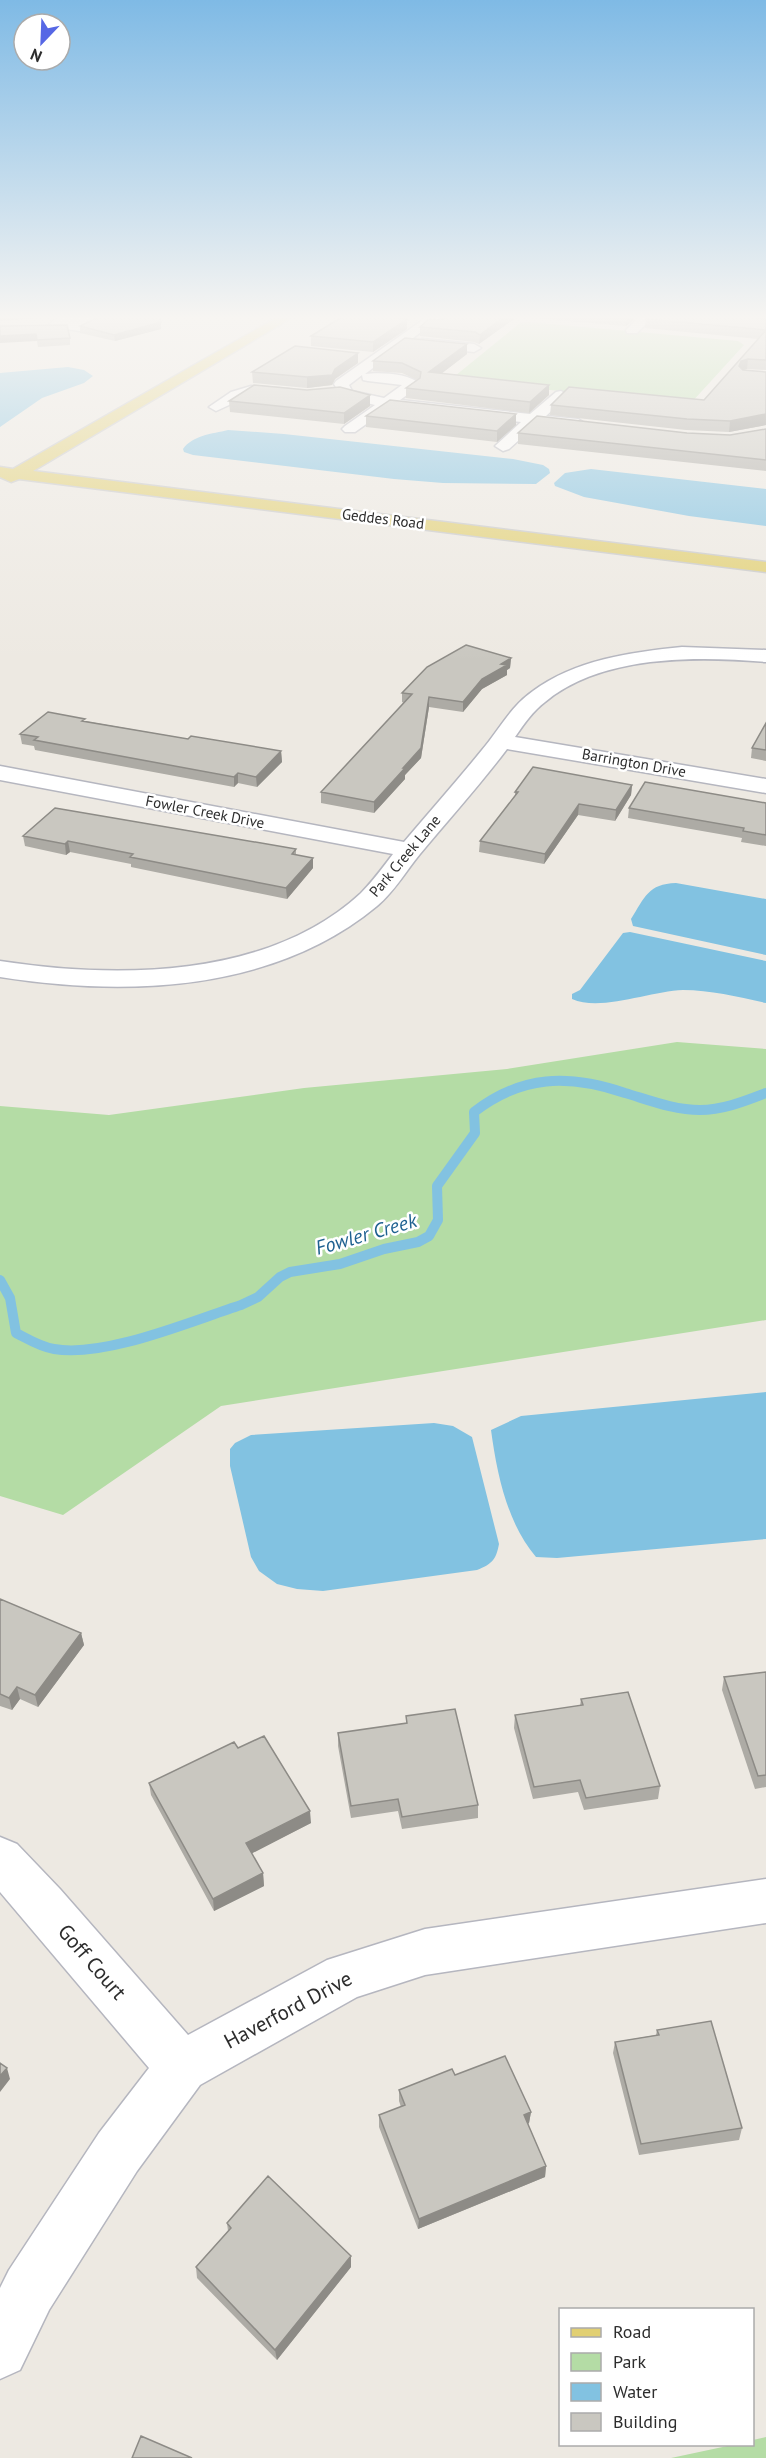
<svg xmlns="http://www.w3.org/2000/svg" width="766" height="2458" viewBox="0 0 766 2458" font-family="'PT Sans',sans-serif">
<rect width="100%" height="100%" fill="#ede9e2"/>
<path fill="#b4dca5" d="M528,322L738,341L744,345L690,404L450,380L520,323Z
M677,1042L766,1049V1320L221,1406L63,1515L0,1496V1106L109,1115L304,1088L507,1069Z
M766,2437V2458H671L732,2445L752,2444L753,2440Z"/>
<path fill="#82c2e1" d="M68,367L84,370L93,376L84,383L42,398L0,427V373Z
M228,430L284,434L513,459L543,465L549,469L550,473L536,484L443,483L394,479L193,455L184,452L183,449C193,435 212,434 228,430Z
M591,469L766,489V526L689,516L584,497L555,486L554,483L565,473Z
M676,883L766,899V955L633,926L631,919C645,897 648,884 676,883Z
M630,932L766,961V1003C738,997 711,990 683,990C650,991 601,1012 572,999V994L580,990L623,933Z
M766,1392V1539L557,1558L536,1557C507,1523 497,1474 491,1430L521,1416Z
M434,1423L453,1426L472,1437L499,1544C496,1560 492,1564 477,1570L323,1591L297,1589L277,1584L259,1571L251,1557L230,1466V1449L235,1443L251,1435Z"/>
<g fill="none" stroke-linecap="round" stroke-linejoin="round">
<path stroke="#82c2e1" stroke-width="10" d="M0,1280L10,1298L16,1333C28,1339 40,1347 54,1349C105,1358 191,1321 241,1305L258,1297L280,1277L290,1272L340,1264L384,1249L418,1242L429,1236L438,1220L437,1186L475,1133L474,1112C522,1075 568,1074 625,1093C649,1100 674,1110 700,1110C723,1110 745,1101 766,1093"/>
<g stroke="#b5b6bf" stroke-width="3">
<path id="minor" d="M58,317H90L100,322L80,331L51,327L50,324Z
M427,317H441L365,374C379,372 409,373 420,384L418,387L400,400L530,414L556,392L561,391L568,395L546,416L578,419L586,424L578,429L537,424L509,449L503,451L495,446L521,422L389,408L355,432H345L342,429L345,426L375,405L342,397L334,384L336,381ZM362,375L363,380L368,381L402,385L384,398L352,391L349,385Z
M639,317H653L637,333H627L626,330Z
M422,339L474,344L481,348L474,352L417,346L415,343Z
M251,386L289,389L296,393L289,397L251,395L216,411L209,407L231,392Z
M682,647L766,650V662C696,656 602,655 545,702C533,711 524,724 515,737L766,779V793L507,749C480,785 449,819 420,854C406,871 394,892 377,906C273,992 127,997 0,977V961C117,979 268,979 361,893C373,881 383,867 393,854L0,780V766L404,842C430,811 457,781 482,750C499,730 511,706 533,691C575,660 631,652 682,647Z
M0,1837L17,1844L60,1889L188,2035L327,1960L425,1929L766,1879V1923L425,1975L357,1997L200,2085L137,2171L49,2310L20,2370L0,2379V2288L9,2270L99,2133L149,2068L0,1892Z"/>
</g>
<g stroke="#c8c8c8" stroke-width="3">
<path id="major" d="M278,317H293L33,471L766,562V572L19,479L11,482L0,477V467L13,469Z"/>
</g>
<use href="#minor" fill="#fff" fill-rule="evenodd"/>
<use href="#major" fill="#e1cf72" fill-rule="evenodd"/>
</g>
<path fill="#adaba5" d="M94,317H159L161,329L115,341L80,333V326L96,319Z
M521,317H636L626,326Z
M514,319L479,344L474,342L420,336V327L441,320Z
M646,319H766V370L747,369L743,370L766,372V425L729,432L686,430L550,415L551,405L704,400L758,339L645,328Z
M0,326L70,338V345L38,347L37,341Z
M407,329L373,352L311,346V336Z
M467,354L441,374L549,395L529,413L406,398V388L417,380L402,373L373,371V361Z
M358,363L335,379L332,385L307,388L253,383L252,372Z
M370,395V406L344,424L230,412L229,401Z
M366,416L516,425L497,442L366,427Z
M766,429V471L518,444V433H687L730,435Z
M511,658L510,668L507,670V675L482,689L463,712L429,707L421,758L405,775V779L374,813L321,803V792L404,703L402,702V693Z
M85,721L188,739L281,751L282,762L257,787L238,783L234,787L35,750L34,746L22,744L20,734Z
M766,723V761L751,758L752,748Z
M632,785L631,795L615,821L578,815L544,864L479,852L480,841L515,796V792Z
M766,803V846L741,842L742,838L628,818L629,808Z
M23,836L296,849V855L313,868L287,899L131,867V864L70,852L66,855L25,846Z
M0,1599L81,1633L84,1645L38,1707L20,1699L12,1710L0,1706Z
M766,1672V1787L755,1789L722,1690L724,1677Z
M581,1699L660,1786L658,1799L584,1810L578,1792L533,1799L514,1728L515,1715L580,1706Z
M406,1716L478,1805V1818L402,1829L398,1811L351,1818L338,1746V1733L406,1723Z
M238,1748L311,1823L251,1853L263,1873L264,1886L214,1911L151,1795L149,1783Z
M657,2030L742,2128L739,2140L639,2155L613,2053L615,2042L656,2035Z
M399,2090L531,2112L529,2123L528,2124L546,2166L545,2177L418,2229L379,2127V2115L401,2107L399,2101Z
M227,2223L351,2267L277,2360L197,2278L196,2267L228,2231Z"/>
<path fill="#8d8b86" d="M0,317H54L0,321Z
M503,317H514V319L479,344L480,335Z
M627,317H636L626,326Z
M407,319V329L373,352V342Z
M161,322V329L115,341L114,335Z
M36,334L37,341L0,343V336Z
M467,344V354L429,383V372Z
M358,353V363L335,379L332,385L307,388V377Z
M748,359L747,369L740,371L739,366L741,361Z
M549,385V395L529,413L530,402Z
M370,395V406L344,424V413Z
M516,414V425L497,442V431Z
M766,414V425L729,432L730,421Z
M511,658L510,668L507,670V675L482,689L463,712V702L482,679L501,664Z
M429,697V707L421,758L405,775V779L374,813V802L403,768Z
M281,751L282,762L257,787L256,777Z
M238,773V783L234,787V777Z
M632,785L631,795L615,821L616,810Z
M579,804L578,815L544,864L545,854Z
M68,841L70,852L66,855L65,844Z
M313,858V868L287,899L286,888Z
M81,1633L84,1645L38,1707L35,1695Z
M17,1687L20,1699L12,1710L9,1698Z
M310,1811L311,1823L247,1856L246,1843Z
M263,1873L264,1886L214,1911L213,1899Z
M7,2068L10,2079L0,2092V2076Z
M531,2112L529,2123L522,2126L524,2115Z
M546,2166L545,2177L418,2229L419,2219Z
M351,2256V2267L277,2360L275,2350Z"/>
<path fill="#c9c7c0" stroke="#8d8b86" stroke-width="1.5" d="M99,317H159L161,322L114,335L80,326Z
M342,317H392L407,319L373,342L311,336Z
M446,317H503L480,335L475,332L420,327L429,319L441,320Z
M648,317H751L766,319V360L748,359L741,361L739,366L743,370L766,372V414L730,421L687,419L551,405L569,387L704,400L766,330L646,319Z
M67,325L70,338L37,340L36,334L0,336V326Z
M405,338L467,344L429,372L549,385L530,402L406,388L420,378L421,372L402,363L373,361Z
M295,346L358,353L335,369L332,375L307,377L252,372Z
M254,385L307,390L340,387L370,395L344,413L229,401Z
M390,400L516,414L497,431L366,416Z
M537,416L687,433L730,435L766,429V460L518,433Z
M466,645L511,658L501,664L507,665L482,679L463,702L429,697L421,748L403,768H405L374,802L321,792L412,694L402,693L427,667Z
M48,712L85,719L82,721L188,739L191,736L281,751L256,777L238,773L234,777L34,740L38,737L20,734Z
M766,723V750L752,748Z
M533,767L632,785L616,810L579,804L545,854L480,841L518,792H515Z
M645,782L766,803V835L743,831L744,828L629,808Z
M55,808L296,849L292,854L313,858L286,888L130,857L133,854L68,841L65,844L23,836Z
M0,1599L81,1633L35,1695L17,1687L9,1698L0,1694Z
M766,1672V1775L758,1776L724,1677Z
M628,1692L660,1786L586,1798L580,1780L534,1787L515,1715L583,1705L581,1699Z
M455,1709L478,1805L402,1817L398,1799L351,1806L338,1733L407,1723L406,1716Z
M264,1736L310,1811L246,1843L263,1873L213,1899L149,1783L234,1742L238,1748Z
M711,2021L742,2128L641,2144L615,2042L659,2035L657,2030Z
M505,2056L531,2112L524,2115L546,2166L419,2219L379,2115L405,2105L399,2090L452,2069L455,2075Z
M0,2063L7,2068L0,2076Z
M268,2176L351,2256L275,2350L196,2267L231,2228L227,2223Z
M141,2436L192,2458H132Z"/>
<linearGradient id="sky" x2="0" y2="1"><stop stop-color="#7fbae5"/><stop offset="0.48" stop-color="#f7f5f2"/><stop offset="1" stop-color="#f7f5f2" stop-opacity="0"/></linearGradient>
<rect width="766" height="661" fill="url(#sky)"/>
<g text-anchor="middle" stroke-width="5" stroke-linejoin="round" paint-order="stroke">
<g font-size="15" fill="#2d2d2d" stroke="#fff">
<text transform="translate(383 519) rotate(7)" y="5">Geddes Road</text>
<text transform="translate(634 763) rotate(10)" y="5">Barrington Drive</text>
<text transform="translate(205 812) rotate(11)" y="5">Fowler Creek Drive</text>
<text transform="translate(405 856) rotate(-50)" y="5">Park Creek Lane</text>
</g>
<g font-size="20" font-style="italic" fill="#1e6190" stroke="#fff">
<text transform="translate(366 1234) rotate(-16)" y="7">Fowler Creek</text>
</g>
<g font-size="21" fill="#2d2d2d" stroke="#fff">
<text transform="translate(92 1962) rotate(49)" y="7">Goff Court</text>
<text transform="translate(288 2010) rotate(-28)" y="7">Haverford Drive</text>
</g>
</g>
<rect x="559" y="2308" width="195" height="138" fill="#ffffff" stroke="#ababab" stroke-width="1.5"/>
<rect x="571" y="2328" width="30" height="9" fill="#e1cf72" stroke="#ababab" stroke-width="1.5"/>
<text x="613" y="2338" font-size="18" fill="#2d2d2d">Road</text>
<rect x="571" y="2353" width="30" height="18" fill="#b4dca5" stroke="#ababab" stroke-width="1.5"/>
<text x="613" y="2368" font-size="18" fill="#2d2d2d">Park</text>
<rect x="571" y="2383" width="30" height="18" fill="#82c2e1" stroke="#ababab" stroke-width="1.5"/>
<text x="613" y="2398" font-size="18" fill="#2d2d2d">Water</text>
<rect x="571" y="2413" width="30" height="18" fill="#c9c7c0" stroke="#ababab" stroke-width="1.5"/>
<text x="613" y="2428" font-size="18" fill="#2d2d2d">Building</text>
<g transform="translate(42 42) rotate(203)"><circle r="28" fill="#ffffff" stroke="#ababab" stroke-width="1.5"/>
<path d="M0-4.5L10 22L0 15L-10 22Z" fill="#5667e5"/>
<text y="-9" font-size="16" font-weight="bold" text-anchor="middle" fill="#2d2d2d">N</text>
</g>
</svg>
